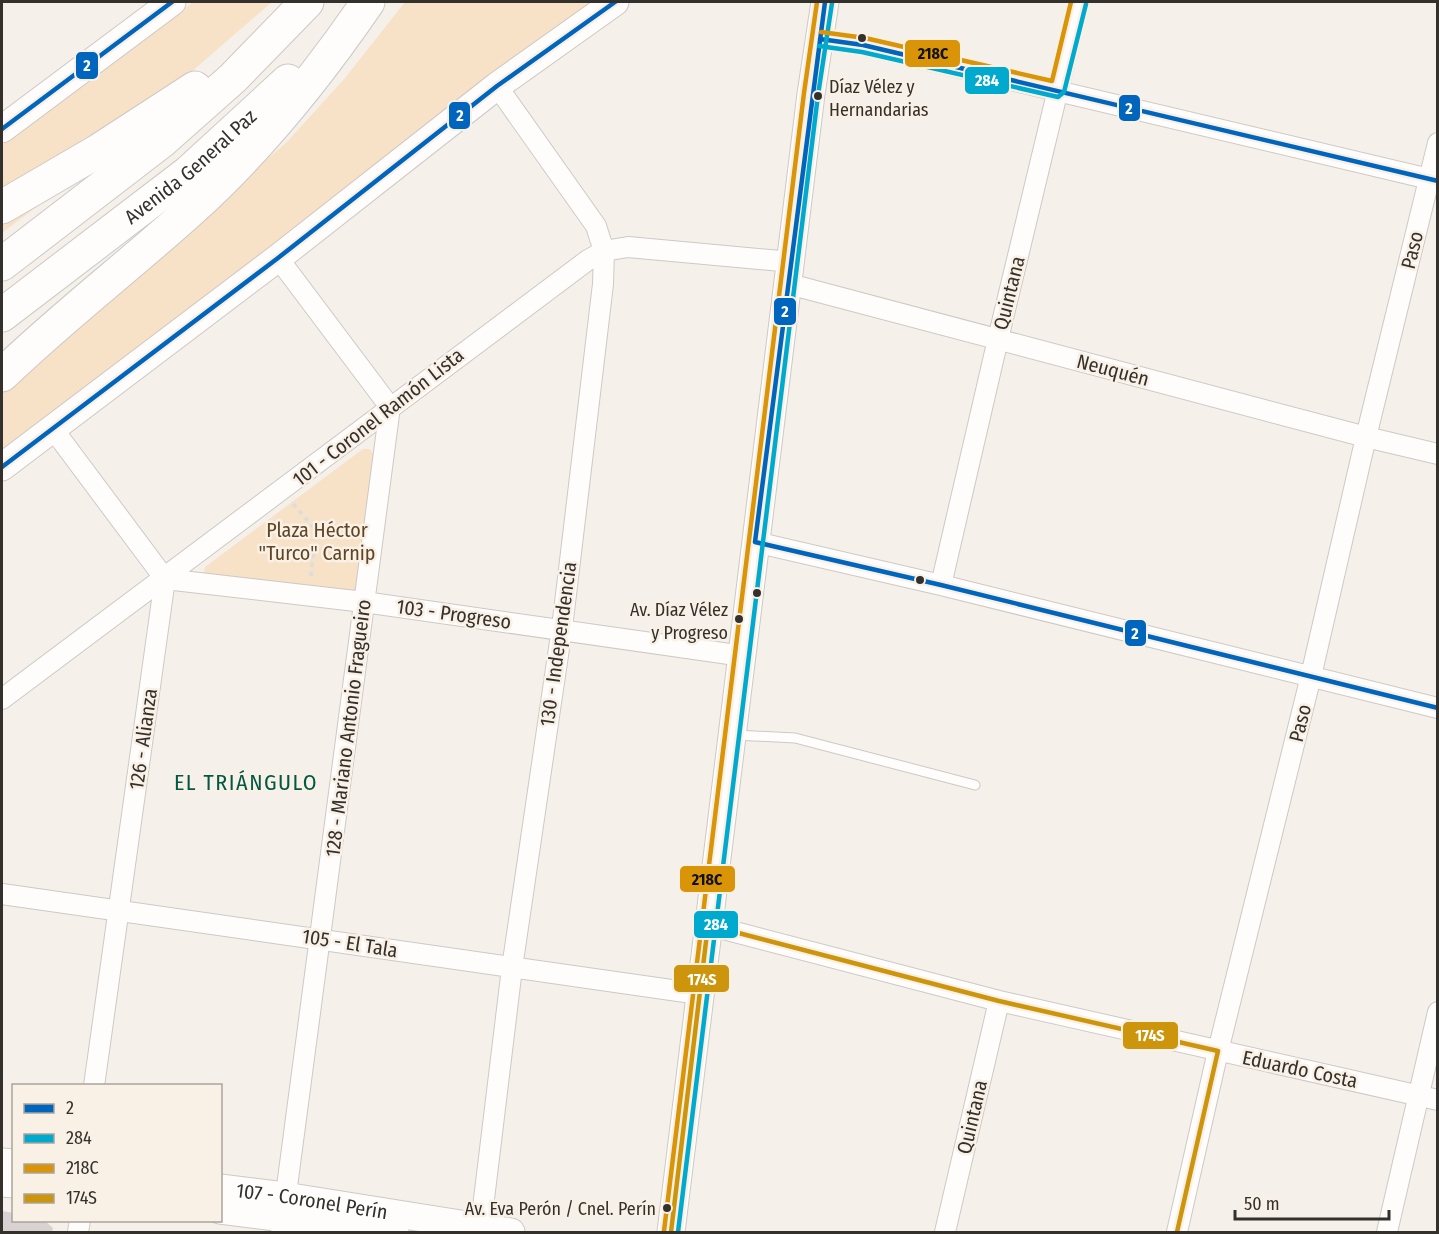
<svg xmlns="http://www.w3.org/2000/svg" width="1439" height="1234" viewBox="0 0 1439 1234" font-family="'Fira Sans Condensed',sans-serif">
<rect width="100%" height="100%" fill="#f5f0ea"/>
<path fill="#f7e1c7" d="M193,2H272L183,79L2,193V145Z
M405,2H600L311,221L2,449V389L287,142L345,78Z
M60,189L2,233V218Z
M363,449H370L374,455L358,590L210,581L203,576L205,567Z"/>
<path fill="#d8d3d2" d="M2,1211L14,1213V1220H44L53,1228L52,1232H2Z"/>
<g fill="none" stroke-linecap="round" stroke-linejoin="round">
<g stroke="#cdc9c5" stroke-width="11">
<path id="lane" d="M735,735L795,738L975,785"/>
</g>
<g stroke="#cdc9c5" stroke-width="22">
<path id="street" d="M820,39L863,45L1438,181
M278,258L390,407L281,1232
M789,284L1366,437L1438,454
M53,429L165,579L94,1086
M755,542L941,585L1438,708
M165,579L364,602L743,656
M941,585L998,339L1079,2
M2,699L588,260L604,251L628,247L792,262
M2,894L699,994
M708,925L999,1001L1438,1100
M78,1232L80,1220
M480,1232L512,968L562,628L603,284L604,251L596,226L497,86
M945,1232L999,1001
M1177,1232L1218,1051L1311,676L1366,437L1438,143
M1387,1232L1438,1012"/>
</g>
<g stroke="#cdc9c5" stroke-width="29">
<g id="secondary">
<path d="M2,129L172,2"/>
<path d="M2,467L278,258L497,86L615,2"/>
<path d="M2,1162L14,1163"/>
<path d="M2,1183L14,1184"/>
<path id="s1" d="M220,1188L285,1196L511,1232"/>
<path d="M220,1210L395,1232"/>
<path d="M671,1232L811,94L825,2"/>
</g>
</g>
<g stroke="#cdc9c5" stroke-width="35">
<g id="highway">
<path d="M2,207L98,151L195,88"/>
<path d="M2,264L162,141L233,78L307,2"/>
<path id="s2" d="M2,315L189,172L288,81"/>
<path d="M2,375C62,317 129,266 191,210C260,148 316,78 368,2"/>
</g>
</g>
<path stroke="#dedddc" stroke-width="4" stroke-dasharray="4.5 4.5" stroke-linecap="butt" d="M293,504L316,530L354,538
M311,576L316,530"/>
<use href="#lane" stroke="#fefdfc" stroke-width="9"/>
<use href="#street" stroke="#fefdfc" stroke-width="20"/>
<use href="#secondary" stroke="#fefdfc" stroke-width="27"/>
<use href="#highway" stroke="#fefdfc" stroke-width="33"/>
<g stroke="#f9f0e6" stroke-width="9">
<path id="bus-1" d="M825,2L755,542L941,585L1438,708
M820,39L863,45L1438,181
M2,129L172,2
M2,467L278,258L497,86L615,2"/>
</g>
<g stroke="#f9f0e6" stroke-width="9">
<path id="bus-2" d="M819,46L862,52L1058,97L1064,92L1086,4
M678,1232L818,95L832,3"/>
</g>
<g stroke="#f9f0e6" stroke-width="9">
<path id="bus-3" d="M821,32L865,38L1052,81L1071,2
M664,1231L804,93L817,2"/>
</g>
<g stroke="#f9f0e6" stroke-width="9">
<path id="bus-4" d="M671,1232L708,925L999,1001L1218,1051L1177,1232"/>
</g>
<use href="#bus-1" stroke="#0065bd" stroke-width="4.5"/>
<use href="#bus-2" stroke="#00a9ce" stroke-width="4.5"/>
<use href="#bus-3" stroke="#da9407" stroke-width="4.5"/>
<use href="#bus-4" stroke="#cc950b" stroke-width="4.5"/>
</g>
<g fill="#34312d" stroke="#f9f0e6" stroke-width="2">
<circle cx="862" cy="38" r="5"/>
<circle cx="818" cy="96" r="5"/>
<circle cx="920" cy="580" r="5"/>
<circle cx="757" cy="593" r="5"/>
<circle cx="739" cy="619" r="5"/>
<circle cx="667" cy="1208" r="5"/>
</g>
<g text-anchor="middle" stroke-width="5" stroke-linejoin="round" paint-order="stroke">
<g font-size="18" fill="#34312d" stroke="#f9f0e6" text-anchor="end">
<text x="829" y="93" text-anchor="start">Díaz Vélez y<tspan x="829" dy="23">Hernandarias</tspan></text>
<text x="728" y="616">Av. Díaz Vélez<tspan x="728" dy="23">y Progreso</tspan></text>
<text x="656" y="1215">Av. Eva Perón / Cnel. Perín</text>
</g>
<g font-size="20" fill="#34312d" stroke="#f9f0e6">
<text dy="7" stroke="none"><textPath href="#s2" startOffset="240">Avenida General Paz</textPath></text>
<text transform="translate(1412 250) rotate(-76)" y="7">Paso</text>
<text transform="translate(1009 293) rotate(-76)" y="7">Quintana</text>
<text transform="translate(1113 370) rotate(15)" y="7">Neuquén</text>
<text transform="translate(378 417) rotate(-38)" y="7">101 - Coronel Ramón Lista</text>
<text transform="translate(454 614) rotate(8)" y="7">103 - Progreso</text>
<text transform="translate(558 644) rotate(-82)" y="7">130 - Independencia</text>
<text transform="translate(1300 723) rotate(-76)" y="7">Paso</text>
<text transform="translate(348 728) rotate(-83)" y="7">128 - Mariano Antonio Fragueiro</text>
<text transform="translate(143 739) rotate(-82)" y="7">126 - Alianza</text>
<text transform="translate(350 943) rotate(9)" y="7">105 - El Tala</text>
<text transform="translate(1300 1069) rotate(12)" y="7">Eduardo Costa</text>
<text transform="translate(972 1117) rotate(-77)" y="7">Quintana</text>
<text dy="7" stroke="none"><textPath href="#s1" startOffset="93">107 - Coronel Perín</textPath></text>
</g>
<g font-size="20" fill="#5f4623" stroke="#f9f0e6">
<text x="317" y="537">Plaza Héctor<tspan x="317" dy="23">"Turco" Carnip</tspan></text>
</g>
<g font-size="22" letter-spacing="1.5" fill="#005946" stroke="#f9f0e6">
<text x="246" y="790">EL TRIÁNGULO</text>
</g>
</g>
<g stroke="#f9f0e6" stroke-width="2">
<rect x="904" y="39" width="57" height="29" rx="6" fill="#da9407"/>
<rect x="75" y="51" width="24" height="29" rx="6" fill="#0065bd"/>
<rect x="964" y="66" width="46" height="29" rx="6" fill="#00a9ce"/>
<rect x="1118" y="94" width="23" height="28" rx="6" fill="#0065bd"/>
<rect x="448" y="101" width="23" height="29" rx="6" fill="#0065bd"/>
<rect x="773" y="297" width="24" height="29" rx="6" fill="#0065bd"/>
<rect x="1124" y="619" width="23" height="28" rx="6" fill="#0065bd"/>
<rect x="679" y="865" width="57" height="28" rx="6" fill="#da9407"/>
<rect x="693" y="910" width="46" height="29" rx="6" fill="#00a9ce"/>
<rect x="673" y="964" width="57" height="29" rx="6" fill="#cc950b"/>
<rect x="1122" y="1021" width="57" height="29" rx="6" fill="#cc950b"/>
</g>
<g font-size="16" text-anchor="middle" font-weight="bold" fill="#fff">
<text x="87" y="71">2</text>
<text x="987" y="86">284</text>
<text x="1129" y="114">2</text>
<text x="460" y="121">2</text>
<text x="785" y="317">2</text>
<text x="1135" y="639">2</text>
<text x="716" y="930">284</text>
<text x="702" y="985">174S</text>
<text x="1150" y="1041">174S</text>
</g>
<g font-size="16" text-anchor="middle" font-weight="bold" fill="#111">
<text x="933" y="59">218C</text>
<text x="707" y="885">218C</text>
</g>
<rect width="1439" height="1234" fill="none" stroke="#34312d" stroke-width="6"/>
<rect x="12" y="1084" width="210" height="138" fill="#f9f0e6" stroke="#aaa49c" stroke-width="1.5"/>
<rect x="24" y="1104" width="30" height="9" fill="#0065bd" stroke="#aaa49c" stroke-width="1.5"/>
<text x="66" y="1114" font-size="18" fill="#34312d">2</text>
<rect x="24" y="1134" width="30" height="9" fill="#00a9ce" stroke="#aaa49c" stroke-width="1.5"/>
<text x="66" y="1144" font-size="18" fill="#34312d">284</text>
<rect x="24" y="1164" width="30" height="9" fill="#da9407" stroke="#aaa49c" stroke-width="1.5"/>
<text x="66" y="1174" font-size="18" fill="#34312d">218C</text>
<rect x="24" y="1194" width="30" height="9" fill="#cc950b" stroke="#aaa49c" stroke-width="1.5"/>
<text x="66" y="1204" font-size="18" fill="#34312d">174S</text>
<path d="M1235 1210v9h154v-9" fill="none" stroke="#34312d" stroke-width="3"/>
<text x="1244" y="1210" font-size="18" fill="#34312d" stroke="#f9f0e6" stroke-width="4.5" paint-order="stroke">50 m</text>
</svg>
